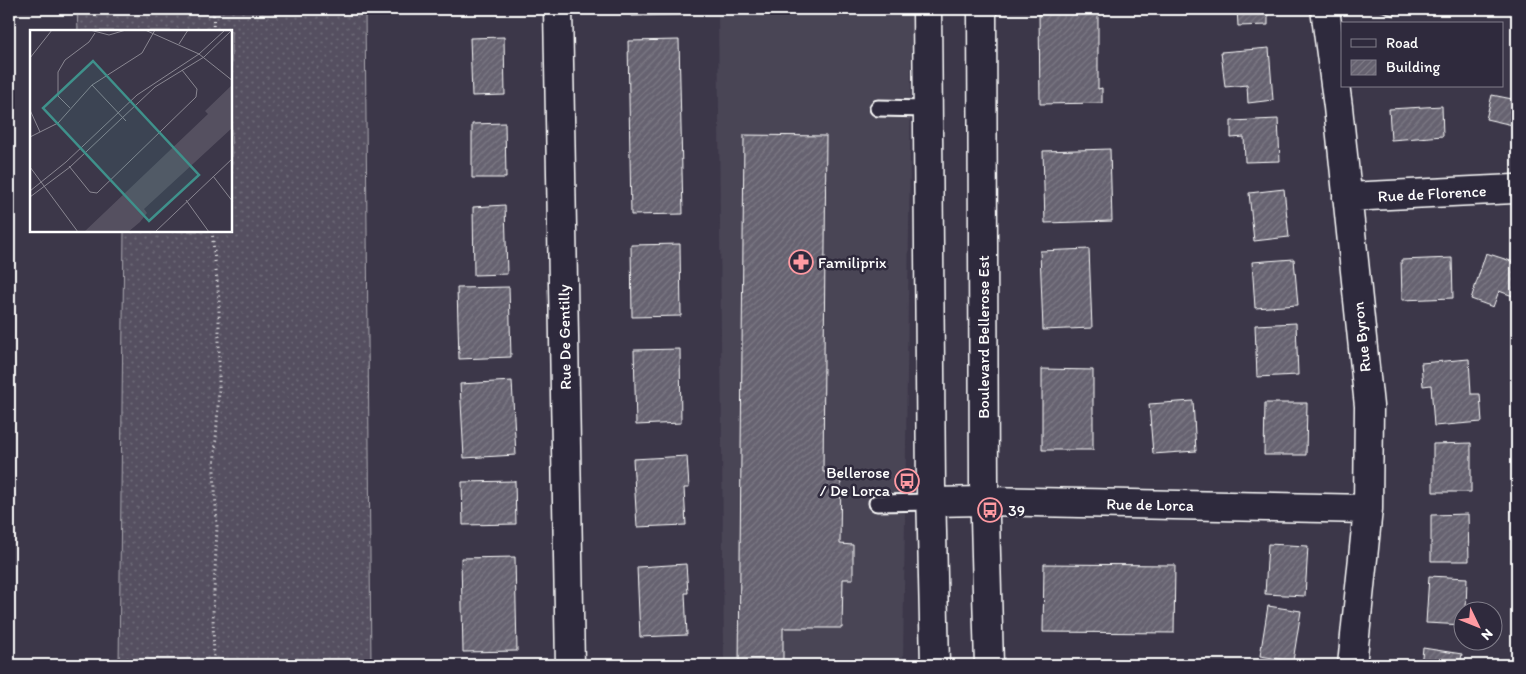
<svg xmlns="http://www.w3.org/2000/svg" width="1526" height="674" viewBox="0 0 1526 674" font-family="Itim,sans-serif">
<defs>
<pattern id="grass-dots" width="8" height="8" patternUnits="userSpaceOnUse" patternTransform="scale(1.25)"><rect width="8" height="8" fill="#555060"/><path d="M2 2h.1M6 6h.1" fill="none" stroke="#6e6a78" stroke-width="1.8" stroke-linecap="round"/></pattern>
<pattern id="building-hatch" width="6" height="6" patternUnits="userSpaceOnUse" patternTransform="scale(1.25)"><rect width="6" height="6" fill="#666270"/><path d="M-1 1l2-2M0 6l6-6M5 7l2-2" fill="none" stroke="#7d7a85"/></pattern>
</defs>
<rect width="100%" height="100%" fill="#3c3749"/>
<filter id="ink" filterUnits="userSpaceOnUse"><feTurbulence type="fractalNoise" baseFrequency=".02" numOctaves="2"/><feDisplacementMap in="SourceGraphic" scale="10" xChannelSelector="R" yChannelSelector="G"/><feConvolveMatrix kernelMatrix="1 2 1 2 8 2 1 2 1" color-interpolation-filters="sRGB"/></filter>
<g filter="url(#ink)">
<path fill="#494455" d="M718,9L912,10L903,665H724Z"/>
<path fill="url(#grass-dots)" stroke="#aaa8b0" d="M77,9H365L371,665H119L124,231H231V31H78Z"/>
<path fill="url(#building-hatch)" stroke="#fff" d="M630,9H681L682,15L631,16Z
M1237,9H1268V25L1238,26Z
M1376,9H1397L1394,16Z
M1039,13H1098V89L1102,88V103L1040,104Z
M504,37L505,95L472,96L470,38Z
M679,40L683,214L631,215L628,41Z
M1269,48L1273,100L1248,103L1247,85L1225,87L1221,52Z
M1517,79V126L1486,119L1492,95L1512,99Z
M1442,106L1443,136L1391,140L1389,109Z
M1278,119L1280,161L1245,162L1244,137L1231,138V121Z
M505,123L506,178H472V124Z
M744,135L826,136L823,472H841L840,544L853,545V579H843L842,628H783V665H739Z
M1110,149L1112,221L1045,223L1043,151Z
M1284,189L1289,237L1254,241L1249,193Z
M505,205L507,274L474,275L473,207Z
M680,244L681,316L632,317L631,245Z
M1089,249L1092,328L1043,330L1040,251Z
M1486,253L1517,263V285L1513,296L1499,291L1493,307L1471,299Z
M1452,258L1453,298L1402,300L1401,260Z
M1294,259L1298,305L1255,308L1252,262Z
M509,287L511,357L459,359L457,288Z
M1296,323L1298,375L1257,377L1255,325Z
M680,349L681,423L636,425L634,350Z
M1469,359L1471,394H1480L1482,422L1434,426L1431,385L1423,386L1421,363Z
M1042,369L1093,370V450H1042Z
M512,381L516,455L464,458L460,384Z
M9,396L13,397L10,453H9Z
M1193,401L1196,451L1153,454L1149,404Z
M1265,403H1307L1306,455H1264Z
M1471,443V492H1433V444Z
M687,456L689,488H684L686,525L637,527L633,459Z
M515,481L516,524L463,525L462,482Z
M1468,514L1469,561H1431V515Z
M1268,544L1308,546L1305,596L1265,594Z
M515,557L517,651L463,652L461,558Z
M686,564L688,593H685L687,635L640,637L637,567Z
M1044,564L1175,565L1174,633L1043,632Z
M1429,576L1467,578L1466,612H1464V625L1426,623Z
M1268,606L1301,611L1293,661L1260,656Z
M1423,648L1462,654L1460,665H1421Z"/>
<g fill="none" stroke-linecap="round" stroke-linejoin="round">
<g stroke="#fff" stroke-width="19">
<path id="lane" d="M878,108L927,109
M877,503L931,502"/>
</g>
<g stroke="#fff" stroke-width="31">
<path id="street" d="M558,9L570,665
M1325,9L1338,107L1369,406L1368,509L1352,665
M1347,197L1514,189L1517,190
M931,502L984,501L1368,509"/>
</g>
<g stroke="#fff" stroke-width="31">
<path id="secondary" d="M927,9L931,488L935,665
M982,9L984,482L989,665"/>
</g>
<path stroke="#fff" stroke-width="3" stroke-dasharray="1 4" stroke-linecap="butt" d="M213,31L214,9
M212,231L219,300V390L214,470L217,527L213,614L214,665"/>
<use href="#lane" stroke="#2f2a3d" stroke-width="15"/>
<use href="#street" stroke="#2f2a3d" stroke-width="28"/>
<use href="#secondary" stroke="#2f2a3d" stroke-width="28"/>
</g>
</g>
<defs>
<g id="pharmacy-ring" transform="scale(1.25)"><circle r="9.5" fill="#2f2a3d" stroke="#ff9aa2" stroke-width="1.5"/><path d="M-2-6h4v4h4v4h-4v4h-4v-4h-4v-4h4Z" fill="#ff9aa2"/></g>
<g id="bus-ring" transform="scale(1.25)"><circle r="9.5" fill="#2f2a3d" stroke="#ff9aa2" stroke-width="1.5"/><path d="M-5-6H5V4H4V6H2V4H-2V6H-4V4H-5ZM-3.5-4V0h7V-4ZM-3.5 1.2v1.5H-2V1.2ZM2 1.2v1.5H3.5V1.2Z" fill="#ff9aa2"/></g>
</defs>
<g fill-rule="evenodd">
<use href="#pharmacy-ring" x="801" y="262"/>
<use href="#bus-ring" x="907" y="481"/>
<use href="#bus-ring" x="990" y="510"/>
</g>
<g text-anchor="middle" stroke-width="5" stroke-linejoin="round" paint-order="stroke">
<g font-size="16" fill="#fff" stroke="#2f2a3d">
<text transform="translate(1432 193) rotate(-3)" y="6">Rue de Florence</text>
<text transform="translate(564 337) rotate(-91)" y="6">Rue De Gentilly</text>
<text transform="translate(983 337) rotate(-90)" y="6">Boulevard Bellerose Est</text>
<text transform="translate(1361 337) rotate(-96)" y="6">Rue Byron</text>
<text transform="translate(1150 504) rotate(1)" y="6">Rue de Lorca</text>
</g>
<g font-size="16" fill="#fff" stroke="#2f2a3d" text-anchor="start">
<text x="818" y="268">Familiprix</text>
<text x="890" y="478" text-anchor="end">Bellerose<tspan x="890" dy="18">/ De Lorca</tspan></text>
<text x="1008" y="516">39</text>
</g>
</g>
<g transform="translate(30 30)">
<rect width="202" height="202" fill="#3c3749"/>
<path d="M202,55V98L114,179L117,183L110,192L98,202H54L178,84L175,81Z" fill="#555060"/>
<path fill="none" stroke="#8a8792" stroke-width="1" d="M60,0L79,5L96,0M115,0L169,24L203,51M149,14L158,0M0,28L22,0M62,55L96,91M40,78L28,66V42L35,30L59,12L65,3M0,80L10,102M0,107L28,93L62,55L112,23L125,0M39,136L60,162L67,163L166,67L167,59L152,40M0,137L48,202M183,146L203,172M0,161L36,132L107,65L169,24L195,0M0,167L40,137L125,57L174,27L202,0M156,170L179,202M125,202L203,128"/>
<path fill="#3f918b" fill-opacity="0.15" stroke="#3f918b" stroke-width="2.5" d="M63,31L169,145L119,191L13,78Z"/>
<rect width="202" height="202" fill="none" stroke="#fff" stroke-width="2.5"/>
</g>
<rect width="1526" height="674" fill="none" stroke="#2f2a3d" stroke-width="30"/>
<rect x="15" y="15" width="1496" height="644" fill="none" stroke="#fff" stroke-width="2" filter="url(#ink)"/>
<rect x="1341" y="22" width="162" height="65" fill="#2f2a3d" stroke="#827f8b"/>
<rect x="1351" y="39" width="25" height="8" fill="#2f2a3d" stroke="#827f8b"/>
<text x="1386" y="48" font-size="15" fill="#ffffff">Road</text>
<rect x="1351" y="60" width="25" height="15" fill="url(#building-hatch)" stroke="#827f8b"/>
<text x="1386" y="72" font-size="15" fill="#ffffff">Building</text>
<g transform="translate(1478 626) rotate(133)"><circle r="24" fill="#2f2a3d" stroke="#827f8b"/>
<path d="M0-4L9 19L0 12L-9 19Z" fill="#ff9aa2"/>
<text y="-8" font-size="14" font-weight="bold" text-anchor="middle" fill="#ffffff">N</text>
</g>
</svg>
